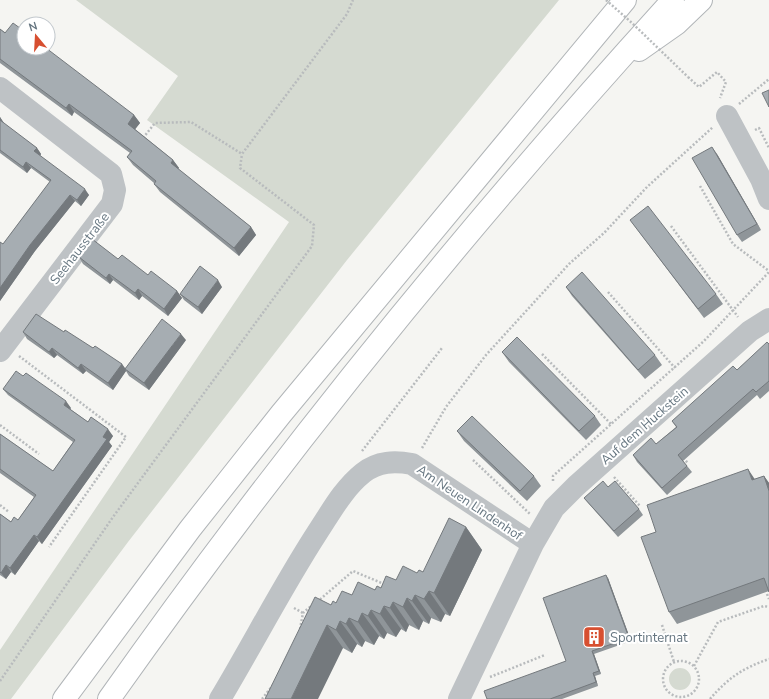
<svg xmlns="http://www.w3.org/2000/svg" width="769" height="699" viewBox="0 0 769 699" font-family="'Nunito Sans',sans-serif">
<rect width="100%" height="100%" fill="#f5f5f2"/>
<path fill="#d5dad1" d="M76,0H559L347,260L128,542L11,699H0V650L289,222L147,120L178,76Z
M669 679a11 11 0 1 1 22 0a11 11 0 1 1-22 0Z"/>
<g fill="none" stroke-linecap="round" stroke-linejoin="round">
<g stroke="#b1b5b8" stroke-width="24">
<path id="highway" d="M639,50L676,24L701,0
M64,699L190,529L281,414L625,0
M109,699C282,454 471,222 673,0"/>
</g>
<path stroke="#b8bbbd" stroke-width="2.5" stroke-dasharray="2 2" stroke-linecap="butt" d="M688,77L699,87L717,72L726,82L720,98
M739,104L769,79
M755,130L759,128L769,148
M143,138L155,123L191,122L242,154L347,14L353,0
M700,186L733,244L769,271
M671,226L738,317
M608,292L675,368
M542,354L611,424
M19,356L126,437L49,547
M0,425L39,454
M422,448L446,407L486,355L569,264L604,233L647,187L713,127
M362,451L442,348
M683,458L688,463
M473,460L530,514
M614,477L640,506
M553,481V476L704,341L769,272
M0,505L9,512
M767,594L769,599
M317,602L353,571L384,584
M294,608L303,613
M662,625L674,662
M300,629L303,613L311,606
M663 679a18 18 0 1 1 36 0a18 18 0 1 1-36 0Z
M694,666L718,622L764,606L769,607
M490,677L545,655
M0,681L113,517L312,246L314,225L240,168L242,154
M262,699L273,685
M710,699C728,678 743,668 769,659"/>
<path stroke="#bec2c5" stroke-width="22" d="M0,88L111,174L115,190L112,204L0,351
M727,116L761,179L769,199
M533,544L554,508L576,486L750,331L769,319
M220,699C253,644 282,587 317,533C331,512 343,489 363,473C378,461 395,461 412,464L533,544L459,699"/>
<use href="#highway" stroke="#fff" stroke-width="22"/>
<path stroke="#b8bbbd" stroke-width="2.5" stroke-dasharray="2 2" stroke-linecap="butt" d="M606,0L632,23L688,77"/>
</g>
<path fill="#8f9599" d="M0,29L134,115L140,123L135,129L173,160L179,168L178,169L251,227L256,235L239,256L160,192L154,184V183L133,165L127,157L130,153L74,112L72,116L0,63Z
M0,117L4,124L37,148L41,154L40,156L89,195L81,206L75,201L35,251L0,301V242L3,244L50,182L31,168L27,173L0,153Z
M717,154L761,230L742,242L737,235Z
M630,220L716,294L723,304L704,318Z
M79,257L148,275L177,291L182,298L168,316L142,296L139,300L113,280L110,284L83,264Z
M222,287L202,314L184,300L180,294Z
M566,287L655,355L662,365L645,379L572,296Z
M23,332H64L122,364L125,368L186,340L149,390L129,376L126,371L113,390L86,371L83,374L57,355L54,358L27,339Z
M769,344V391L760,399L757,395L683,461L692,472L667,495L637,462L633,455L656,444L676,427L672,421Z
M502,352L595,416L601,425L586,440L509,362Z
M3,389L71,408L70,409L88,422L113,436L109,442L112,446L42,544L39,541L15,575L11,572L6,579L0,575V514L11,522L18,520L34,497L0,473V434L53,471L73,442L8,395Z
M457,431L534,476L541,486L527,501L464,441Z
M764,476L769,483V592V591L677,624L669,612L656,532L755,479Z
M584,498L639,509L643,515L618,537L589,504Z
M466,527L482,550L450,616L445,614L441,622L431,618L429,624L423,621L419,630L409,625L406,632L401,629L396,637L387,633L384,639L379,636L374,645L365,641L362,647L357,644L352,653L343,648L265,699L331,605L352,595L381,588L396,580L423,572Z
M608,578L631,641L594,654L601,674L595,676L598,686L562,699H487L566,661Z"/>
<path fill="#74797d" d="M69,104L74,112L72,116L66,108Z
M134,115L140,123L133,132L128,124Z
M0,117L4,123L3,125L0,121Z
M712,147L717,154L761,230L757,224Z
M37,148L41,154L39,158L34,151Z
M173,160L179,168L176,171L171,163Z
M26,162L31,168L27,173L23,167Z
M85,189L89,195L81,206L77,200Z
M70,195L75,201L35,251L0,301V288L30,245Z
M251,227L256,235L239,256L234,248Z
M109,274L113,280L110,284L106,278Z
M218,280L222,287L202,314L198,307Z
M138,289L142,296L139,300L135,293Z
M177,291L182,298L168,316L164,309Z
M181,334L186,340L149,390L144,383Z
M52,348L57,355L54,358L49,352Z
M81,364L86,371L83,374L78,368Z
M122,364L126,370L125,369L126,371L113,390L108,383Z
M66,401L71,408L68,412L64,405Z
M108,429L113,436L109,442L112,446L42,544L37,537Z
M748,469L756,481L752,480Z
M764,476L769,483V491Z
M466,527L482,550L450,616L434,593Z
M34,535L39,541L15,575L10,568Z
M6,565L11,572L6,579L1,573Z
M606,575L608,578L631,641L629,638Z
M429,591L445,614L441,622L424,599Z
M415,595L431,618L429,624L412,601Z
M407,598L423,621L419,630L403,607Z
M393,602L409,625L406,632L390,608Z
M384,606L401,629L396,637L380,614Z
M371,610L387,633L384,639L368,616Z
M362,613L379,636L374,645L358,622Z
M349,618L365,641L362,647L346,624Z
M340,621L357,644L352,653L336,630Z
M327,625L343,648L318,699H291Z
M592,651L594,654L601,674L599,671Z
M593,673L595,676L598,686L596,682Z"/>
<path fill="#a6adb2" stroke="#74797d" d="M13,23L24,31V48H46L134,115L128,124L173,160L171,163L251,227L234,248L154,184L156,181L127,157L132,151L69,104L66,108L0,59V29L5,33Z
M769,90V107L762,93Z
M0,120L37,148L34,151L85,189L77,200L70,195L30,245L0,288V242L3,244L51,180L26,162L23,167L0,150Z
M712,147L757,224L737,235L692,158Z
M648,206L716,294L698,309L630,220Z
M92,239L118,259L122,255L148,275L151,271L177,291L164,309L138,289L135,293L109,274L106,278L79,257Z
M200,266L218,280L198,307L180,294Z
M582,272L655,355L638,370L566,287Z
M36,314L64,332L65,330L93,348L95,346L122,364L108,383L81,364L78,368L52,348L49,352L23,332Z
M162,319L181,334L144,383L125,369Z
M517,337L595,416L579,431L502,352Z
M767,342L769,344V381L756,392L753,389L678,455L687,466L662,488L633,455L651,438L656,444L677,427L672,421L733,366L737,370Z
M16,371L23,376L26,373L66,401L64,405L88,422L91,417L108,429L103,437L107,439L37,537L34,535L10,568L6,565L1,573L0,572V514L11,522L14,517L18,520L36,495L0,469V434L53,471L75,440L3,389Z
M472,416L534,476L520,491L457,431Z
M748,469L752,480L764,476L769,491V592L764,578L669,612L641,537L656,532L647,505Z
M603,481L608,487L615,481L639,509L614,531L584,498Z
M449,518L466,527L434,593L429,591L424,599L415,595L412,601L407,598L403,607L393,602L390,608L384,606L380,614L371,610L368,616L362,613L358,622L349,618L346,624L340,621L336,630L327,625L291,699H265L315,597L331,605L333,601L336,603L342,591L352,595L358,582L375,590L377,586L381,588L386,576L396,580L403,566L417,573L419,570L423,572Z
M606,575L629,638L592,651L599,671L593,673L596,682L550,699H487L484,691L566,661L543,598Z"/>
<defs>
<g id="building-square" transform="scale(1.15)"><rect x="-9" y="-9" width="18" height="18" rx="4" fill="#d74f30" stroke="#fff"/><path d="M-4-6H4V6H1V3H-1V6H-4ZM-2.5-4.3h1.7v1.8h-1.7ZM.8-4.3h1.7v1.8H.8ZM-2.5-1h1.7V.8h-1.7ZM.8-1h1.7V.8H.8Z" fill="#fff"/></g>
</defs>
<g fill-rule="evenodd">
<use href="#building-square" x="594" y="637"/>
</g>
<g text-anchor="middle" stroke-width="4" stroke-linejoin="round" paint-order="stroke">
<g font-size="13" fill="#667681" stroke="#fff">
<text transform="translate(79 248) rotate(-52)" y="5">Seehausstraße</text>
<text transform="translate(644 425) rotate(-41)" y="5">Auf dem Huckstein</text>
<text transform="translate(470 502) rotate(34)" y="5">Am Neuen Lindenhof</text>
</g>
<g font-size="13" fill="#667681" stroke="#fff" text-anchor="start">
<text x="610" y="642">Sportinternat</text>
</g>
</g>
<g transform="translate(36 36) rotate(342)"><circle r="19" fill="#ffffff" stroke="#c2c8cd"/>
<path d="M0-3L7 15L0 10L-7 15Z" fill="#d74f30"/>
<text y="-6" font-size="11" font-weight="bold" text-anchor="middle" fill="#667681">N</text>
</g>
</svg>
